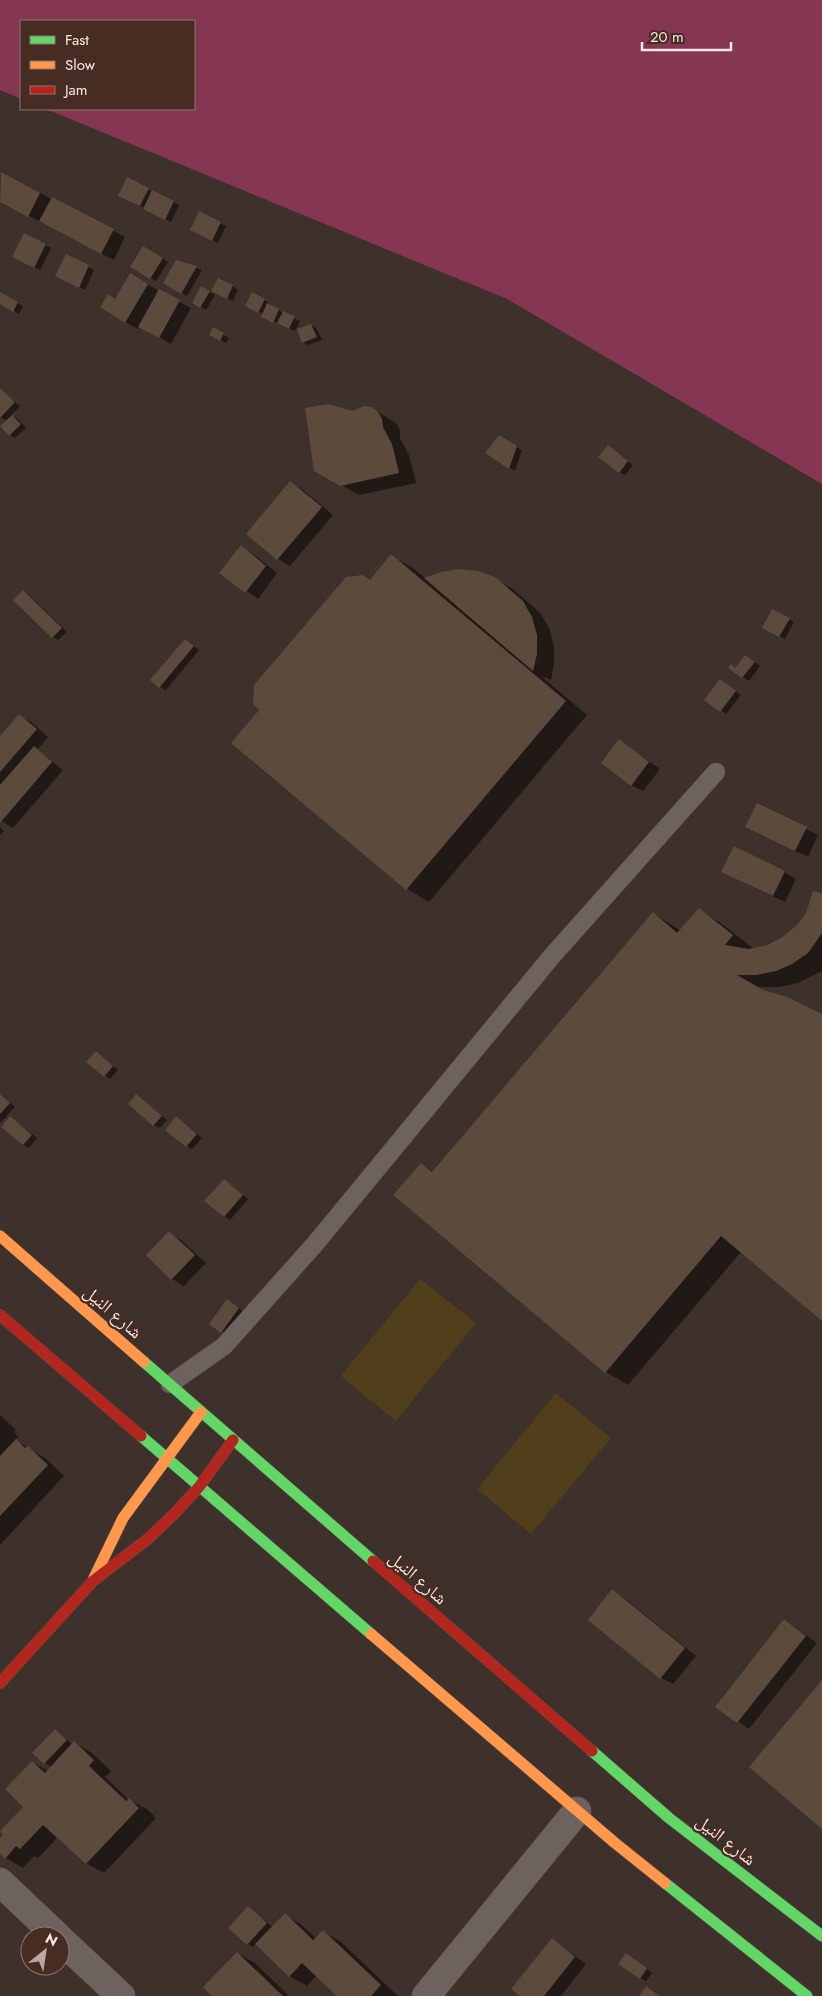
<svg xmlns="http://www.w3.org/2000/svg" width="822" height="1996" viewBox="0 0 822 1996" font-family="Jost,'Noto Naskh Arabic',sans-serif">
<rect width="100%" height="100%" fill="#3e302a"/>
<path fill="#503f1a" d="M420,1279L476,1323L396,1421L341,1376Z
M556,1393L611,1438L531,1534L477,1489Z"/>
<path fill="#853653" d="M0,0H822V484L507,299L46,109H194V21H21V99L0,90Z"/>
<path fill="#0007" d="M1,173L125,237L114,260L0,201Z
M148,189L179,205L171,222L125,198Z
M199,213L226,226L218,243L197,233Z
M45,245L51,248L40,270L13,256Z
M144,247L168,262L156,281L132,266Z
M66,256L94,270L85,290L62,279Z
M177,261L202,270L187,296L164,283Z
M130,275L191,308L171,344L140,326L138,329L109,313Z
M232,286L238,290L233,301L219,294Z
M202,288L215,295L206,310L193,302Z
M0,293L23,306L19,314L0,303Z
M264,300L269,303L268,305L300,321L295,331L268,319L264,314L250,308Z
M311,325L317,329L322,340L308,345L303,342Z
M213,329L229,338L226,343L216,338Z
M0,389L20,406L11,415L18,419L26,428L15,438L9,435L7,421L0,417Z
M371,408L396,423L400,430V438L409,455L416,483L359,495L315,470L353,412Z
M499,437L522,450L515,471L487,453Z
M613,450L633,465L625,475L619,472Z
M291,483L303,490L333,515L290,566L278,559L248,534Z
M241,547L253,554L277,573L258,599L221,573Z
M391,556L413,568L426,579H495L513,589L540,613L549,628L554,646V664L551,680L541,676L587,715L429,902L407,889L233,742Z
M23,592L29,595L67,632L58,640L53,637Z
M773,610L794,622L785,639L764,628Z
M186,640L199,650L166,690L160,687Z
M751,659L760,666L749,681L730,668L736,669Z
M726,684L741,695L726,714L706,700Z
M19,716L31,722L48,737L37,750L63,770L13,828L0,820V738Z
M619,741L660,769L643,791L631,785Z
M758,804L818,835L808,857L759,833Z
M0,827L4,831L0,835Z
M784,872L796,879L785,902L735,878Z
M822,894V971L798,983L779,987H755L822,1015V1320L741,1252L628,1385L606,1372L395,1195L421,1164L434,1172L653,913L681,931L699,910L721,923L754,949L768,946L785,937L797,927Z
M96,1053L118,1070L110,1079L88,1062Z
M0,1094L15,1107L1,1122H0Z
M137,1096L167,1120L160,1128L154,1125Z
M10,1117L37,1138L29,1148L23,1144Z
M182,1121L202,1138L192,1149L187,1146Z
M225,1181L248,1199L230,1220L224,1216Z
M169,1233L181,1240L206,1263L184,1286L172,1279Z
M233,1304L244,1312L228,1335L211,1324Z
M0,1415L16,1430L14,1432L18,1437L15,1440L45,1458L64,1476L0,1545Z
M613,1591L624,1598L696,1656L673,1684L661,1678Z
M785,1620L817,1643L749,1729L717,1706Z
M56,1730L73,1745L75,1743L92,1753L111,1771L105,1777L129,1800L147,1809L156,1818L104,1873L86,1863L58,1837L38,1858L34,1856L23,1868L6,1858L0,1852V1839L25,1807L32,1762L48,1771L52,1767L45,1763Z
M248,1908L273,1927L285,1915L302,1925L317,1939L324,1932L341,1942L398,1996H339L317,1975L307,1986L289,1976L256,1944L253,1947L248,1944Z
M552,1940L586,1964L561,1996H522Z
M237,1953L255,1963L289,1996H214Z
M632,1957L652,1973L646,1981L640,1978Z"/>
<path fill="#5c4b3d" d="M1,172L40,193L28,217L0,202Z
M127,177L149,188L140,206L118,196Z
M152,190L174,201L165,220L143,209Z
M52,197L114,229L101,254L39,221Z
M199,211L221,222L212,241L190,230Z
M24,233L46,244L34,268L12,257Z
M143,246L163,258L150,279L130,267Z
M66,254L89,265L79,288L55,276Z
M176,260L197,266L181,294L163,283Z
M130,273L148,284L125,323L100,307L108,294L115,299Z
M218,278L233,285L227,299L211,291Z
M201,286L210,291L200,308L192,303Z
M159,289L180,300L159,338L138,327Z
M0,292L18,302L13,312L0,304Z
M252,292L265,299L258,313L245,306Z
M267,303L279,309L273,323L261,317Z
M283,311L295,316L289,329L277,323Z
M311,324L317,337L302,343L297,329Z
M213,327L224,333L220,341L209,335Z
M0,388L15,402L0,418Z
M328,404L353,411L364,406L372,407L378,412L382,419L383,427L392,444L399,473L340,486L314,471L305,408Z
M12,415L21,424L9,436L0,426Z
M499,435L517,446L509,469L485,453Z
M608,445L628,461L619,473L598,457Z
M290,481L322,507L277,560L246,534Z
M241,545L266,566L245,593L219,573Z
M391,554L566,701L406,890L231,743L259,710L253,704L254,685L346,577L363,575L370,580Z
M460,569L478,571L495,577L523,601L532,617L537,635V654L533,671L424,578L441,572Z
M23,590L62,628L52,638L13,600Z
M772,609L790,618L779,637L762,628Z
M185,639L194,646L159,688L150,680Z
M745,655L755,662L742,678L728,668L731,664L735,668Z
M720,679L736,691L720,712L704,700Z
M19,714L37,729L0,772V736Z
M619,739L649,762L631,786L601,763Z
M34,746L52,762L0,823V785Z
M757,803L807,827L795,851L745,827Z
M734,846L785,871L773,896L721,872Z
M813,891L822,893V933L808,953L792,964L776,971L756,975H737L763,990L787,997L822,1014V1321L721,1236L605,1373L393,1195L421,1163L432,1172L653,912L677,933L699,908L733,935L725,945L749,949L768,945L784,936L796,926L806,913Z
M96,1051L113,1066L104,1077L86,1062Z
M0,1094L10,1103L0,1114Z
M136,1094L162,1116L153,1126L128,1104Z
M10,1116L32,1135L23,1145L1,1127Z
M176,1116L197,1134L186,1147L165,1130Z
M224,1179L243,1195L224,1217L204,1201Z
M169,1231L195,1255L171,1280L146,1255Z
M227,1299L239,1308L221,1333L209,1324Z
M16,1439L25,1448L28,1446L48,1465L0,1516V1456Z
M612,1589L685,1648L660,1679L588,1620Z
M784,1619L806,1636L737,1723L715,1707Z
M822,1680V1829L749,1767Z
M55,1729L67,1740L44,1764L32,1753Z
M74,1741L94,1760L89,1766L126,1801L129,1798L139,1808L86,1864L43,1825L20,1849L16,1846L5,1859L0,1854V1838L3,1834L0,1831L23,1807L5,1789L32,1761L45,1773Z
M248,1906L267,1923L247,1945L228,1928Z
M285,1913L313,1940L323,1930L381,1985L371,1996H337L302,1963L289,1977L255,1944Z
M552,1938L575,1957L544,1996H520L511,1989Z
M237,1952L283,1996H212L203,1987Z
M626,1953L647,1968L640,1979L618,1964Z
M646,1986L659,1996H639Z"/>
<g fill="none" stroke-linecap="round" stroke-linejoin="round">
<g stroke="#5b4e49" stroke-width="19">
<path id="lane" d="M170,1384L224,1346L315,1244L552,956L716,772"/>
</g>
<g stroke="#5b4e49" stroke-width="29">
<path id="street" d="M0,1882L57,1936
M60,1939L121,1996
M426,1996L577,1811"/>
</g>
<g stroke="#5b4e49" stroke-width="12">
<path id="fast" d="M144,1362L373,1561
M141,1436L371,1634
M592,1751L669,1818L822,1936
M665,1883L807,1996"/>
</g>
<g stroke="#5b4e49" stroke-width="12">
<path id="slow" d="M0,1236L144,1362
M94,1578L123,1518L201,1412
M371,1634L615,1843L665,1883"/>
</g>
<g stroke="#5b4e49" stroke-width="12">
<path id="jam" d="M0,1315L141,1436
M373,1561L592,1751
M0,1683L93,1581L149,1538L175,1513L199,1487L233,1440"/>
</g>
<use href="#lane" stroke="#6d625e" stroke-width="18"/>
<use href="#street" stroke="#6d625e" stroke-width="28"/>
<use href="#fast" stroke="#63d668" stroke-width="11"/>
<use href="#slow" stroke="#ff974d" stroke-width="11"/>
<use href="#jam" stroke="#b3261e" stroke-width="11"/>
</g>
<g text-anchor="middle" stroke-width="4.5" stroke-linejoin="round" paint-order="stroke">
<g font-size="18" fill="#fae8e1" stroke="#462c22">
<text transform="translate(113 1312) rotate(41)" y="6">شارع النيل</text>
<text transform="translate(418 1578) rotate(41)" y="6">شارع النيل</text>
<text transform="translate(726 1840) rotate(38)" y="6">شارع النيل</text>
</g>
</g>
<rect x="20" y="20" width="175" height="90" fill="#462c22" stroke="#8e776e"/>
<rect x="30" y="36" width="25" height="8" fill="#63d668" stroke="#8e776e"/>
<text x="65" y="45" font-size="15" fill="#fae8e1">Fast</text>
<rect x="30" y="61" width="25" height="8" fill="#ff974d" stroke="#8e776e"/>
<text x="65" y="70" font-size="15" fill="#fae8e1">Slow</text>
<rect x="30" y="86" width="25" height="8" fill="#b3261e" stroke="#8e776e"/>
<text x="65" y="95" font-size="15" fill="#fae8e1">Jam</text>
<g transform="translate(45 1951) rotate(30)"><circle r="24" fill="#462c22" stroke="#8e776e"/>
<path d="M0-4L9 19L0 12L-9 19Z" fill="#b8a8a1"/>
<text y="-8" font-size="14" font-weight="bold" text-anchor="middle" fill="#fae8e1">N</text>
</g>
<path d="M642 42v8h89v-8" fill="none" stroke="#fae8e1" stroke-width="2.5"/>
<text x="650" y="42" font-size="15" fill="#fae8e1" stroke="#462c22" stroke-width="4" paint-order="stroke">20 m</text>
</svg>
